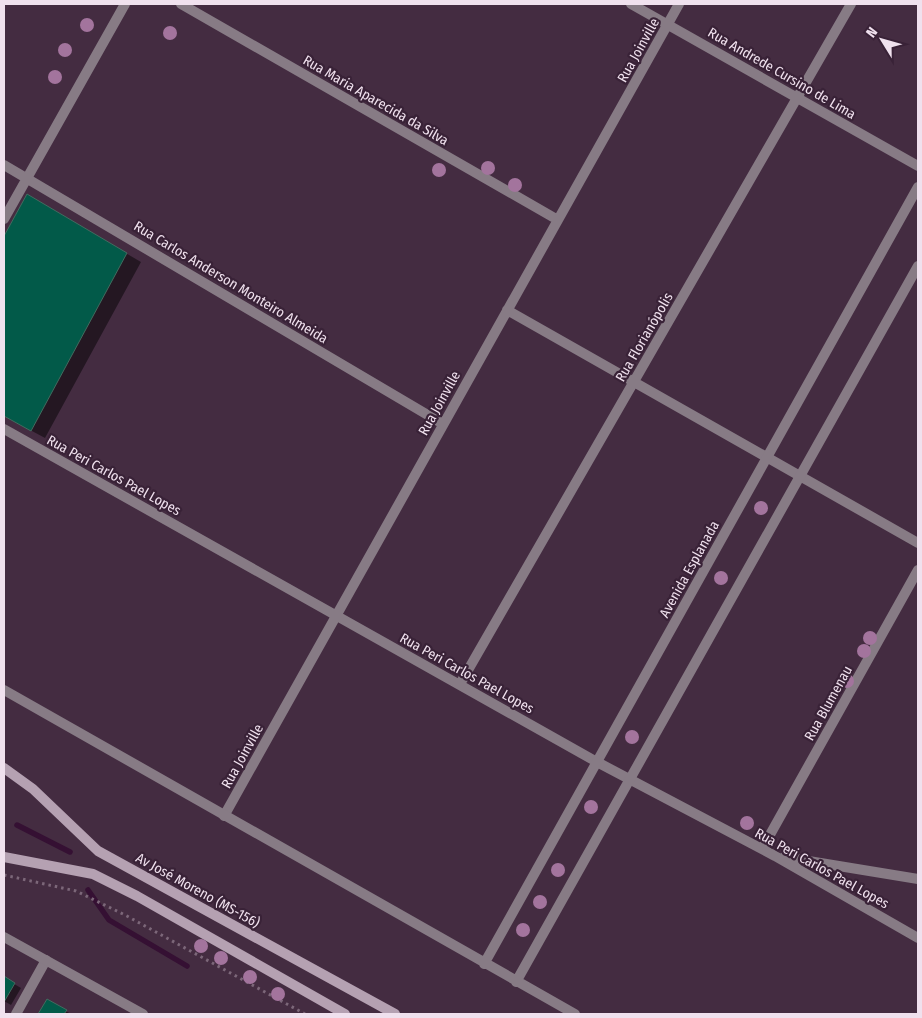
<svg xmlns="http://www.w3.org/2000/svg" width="922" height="1018" viewBox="0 0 922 1018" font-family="'Fira Sans Condensed',sans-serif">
<rect width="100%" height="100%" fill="#442c41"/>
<path fill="#0007" d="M28,196L141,262L45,438L4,416V239Z
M4,978L21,988L11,1005L4,1001Z
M48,1001L71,1014H40Z"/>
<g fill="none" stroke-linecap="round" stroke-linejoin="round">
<path stroke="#351033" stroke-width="5.5" d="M17,825L70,852
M88,890L109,920L187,966"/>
</g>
<path fill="#025a49" stroke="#436b5f" d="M27,194L127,253L31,431L4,416V236Z
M4,976L15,983L4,1002Z
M47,999L67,1010L64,1014H38Z"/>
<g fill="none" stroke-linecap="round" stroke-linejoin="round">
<path stroke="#7c6779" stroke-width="3" stroke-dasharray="2.5 4" stroke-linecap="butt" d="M4,875L76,891L125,915L305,1014"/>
<path stroke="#877b85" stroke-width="10" d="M181,4L558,220
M631,4L918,166
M4,165L443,424
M4,219L125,4
M507,310L918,543
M4,429L597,762L775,856L918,938
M460,684L851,4
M224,816L679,4
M762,849L918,570
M784,857L918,879
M16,1014L46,960"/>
<path stroke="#877b85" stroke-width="10" d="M4,690L575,1014
M4,937L143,1014
M484,964L918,187
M516,982L918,266"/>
<path stroke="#b5a1b2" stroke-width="10" d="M4,768L33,789L98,851L395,1014
M4,857L93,874L137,896L345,1014"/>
</g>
<g fill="#a3749d">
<circle cx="87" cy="25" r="7"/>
<circle cx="170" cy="33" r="7"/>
<circle cx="65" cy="50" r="7"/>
<circle cx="55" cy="77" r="7"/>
<circle cx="488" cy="168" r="7"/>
<circle cx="439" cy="170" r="7"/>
<circle cx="515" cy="185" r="7"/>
<circle cx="761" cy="508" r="7"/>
<circle cx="721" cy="578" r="7"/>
<circle cx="870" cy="638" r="7"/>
<circle cx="864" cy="651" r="7"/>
<circle cx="847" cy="681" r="7"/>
<circle cx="632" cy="737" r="7"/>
<circle cx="591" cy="807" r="7"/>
<circle cx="747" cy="823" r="7"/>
<circle cx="558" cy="870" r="7"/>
<circle cx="540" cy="902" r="7"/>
<circle cx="523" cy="930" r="7"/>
<circle cx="201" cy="946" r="7"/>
<circle cx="221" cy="958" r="7"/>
<circle cx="250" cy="977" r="7"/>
<circle cx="278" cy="994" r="7"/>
</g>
<g text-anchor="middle" stroke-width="4.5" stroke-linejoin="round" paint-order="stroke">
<g font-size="14" fill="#f0e1ee" stroke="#392237">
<text transform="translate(638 50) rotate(-61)" y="5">Rua Joinville</text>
<text transform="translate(782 73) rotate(30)" y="5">Rua Andrede Cursino de Lima</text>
<text transform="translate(376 100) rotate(30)" y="5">Rua Maria Aparecida da Silva</text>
<text transform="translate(231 282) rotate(31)" y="5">Rua Carlos Anderson Monteiro Almeida</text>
<text transform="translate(644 337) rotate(-60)" y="5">Rua Florianópolis</text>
<text transform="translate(439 403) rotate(-61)" y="5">Rua Joinville</text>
<text transform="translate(114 475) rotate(29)" y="5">Rua Peri Carlos Pael Lopes</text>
<text transform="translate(689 569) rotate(-61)" y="5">Avenida Esplanada</text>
<text transform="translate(467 673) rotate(29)" y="5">Rua Peri Carlos Pael Lopes</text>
<text transform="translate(828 703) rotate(-61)" y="5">Rua Blumenau</text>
<text transform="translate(242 756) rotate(-61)" y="5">Rua Joinville</text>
<text transform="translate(822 868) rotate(29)" y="5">Rua Peri Carlos Pael Lopes</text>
<text transform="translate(198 890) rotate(29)" y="5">Av José Moreno (MS-156)</text>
</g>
</g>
<rect width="922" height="1018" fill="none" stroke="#f0e1ee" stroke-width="10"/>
<g transform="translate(882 40) rotate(307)" stroke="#392237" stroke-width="4" paint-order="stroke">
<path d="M0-4L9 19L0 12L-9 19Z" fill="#f0e1ee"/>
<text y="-8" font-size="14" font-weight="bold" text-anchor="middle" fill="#f0e1ee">N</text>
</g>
</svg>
